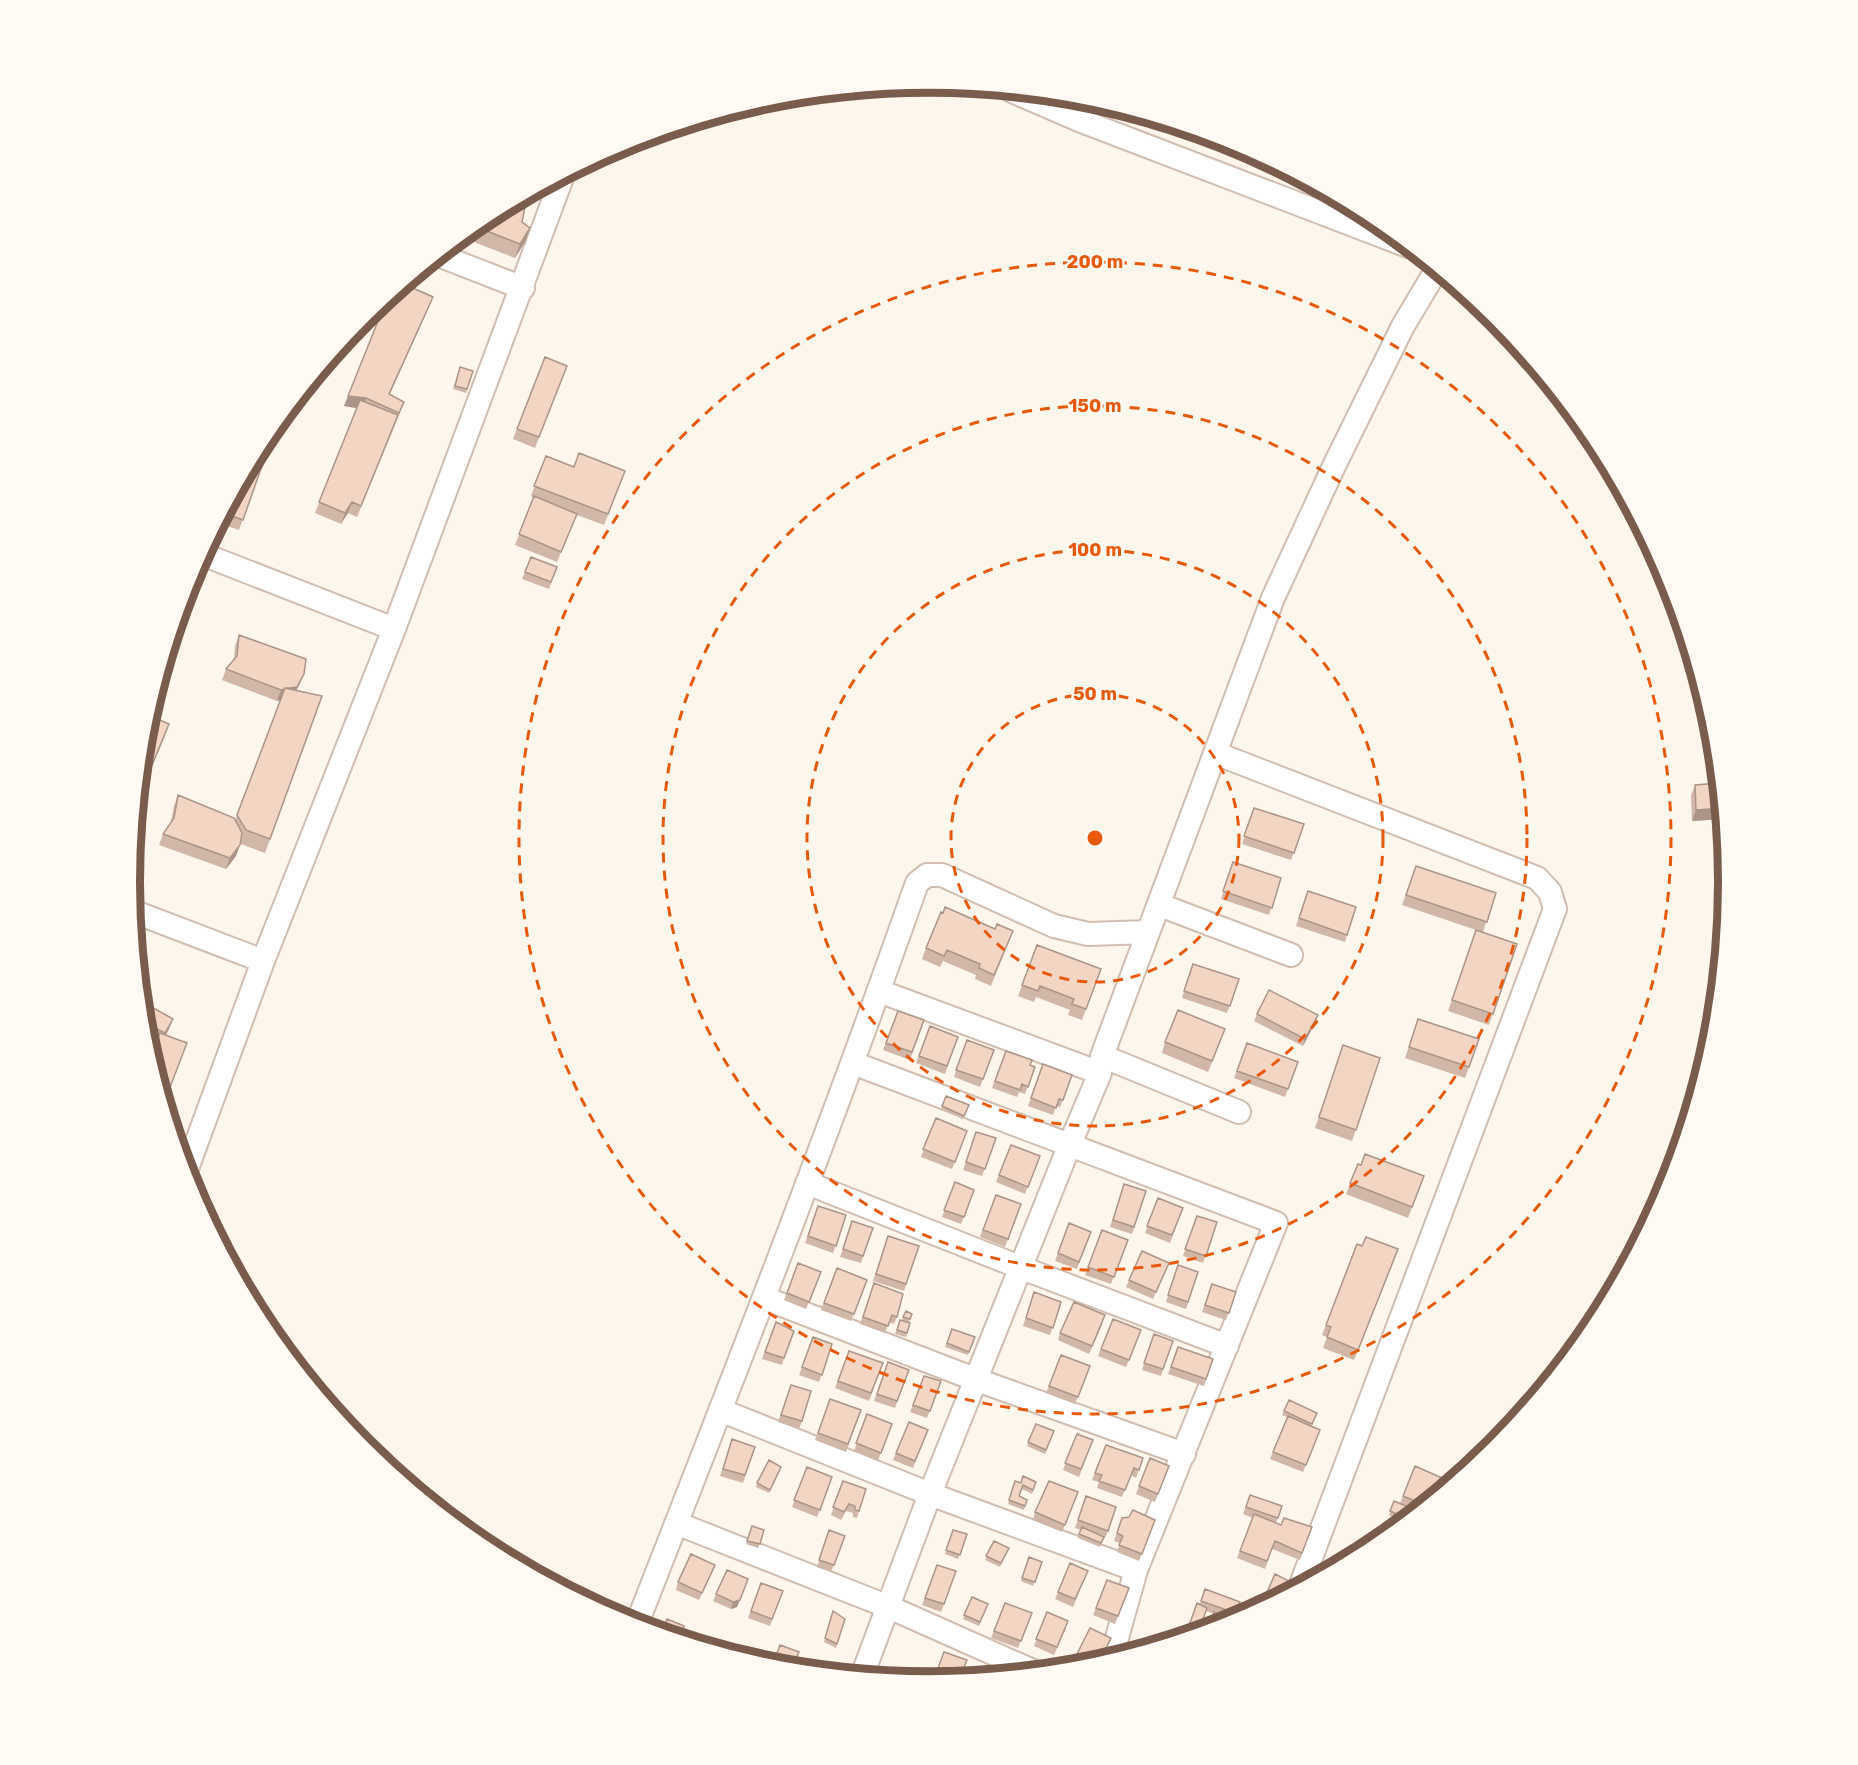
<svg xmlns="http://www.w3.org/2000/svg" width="1858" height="1765" viewBox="0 0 1858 1765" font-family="Rubik,sans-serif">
<rect width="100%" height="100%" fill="#fdf6ec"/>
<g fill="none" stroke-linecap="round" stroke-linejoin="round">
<g stroke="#d1beb0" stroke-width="26">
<path id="minor" d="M1012,91L1079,120L1408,246
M438,255L523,288
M202,554L394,629
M1215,753L1537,878L1550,892L1555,909L1300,1587
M1160,905L1291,955
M132,911L263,961
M879,991L1100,1073
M1102,1056L1239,1112
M853,1063L1276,1223L1136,1570L1111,1659
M185,1174L263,961L394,629L563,175
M807,1183L1022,1268L1227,1346
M764,1298L977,1380L1184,1454
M720,1410L930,1494L1136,1570
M676,1523L889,1607L1035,1672
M636,1626C733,1379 829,1133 917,883L927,875H942L1054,926L1088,934L1148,932
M862,1676L930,1494L1070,1144L1100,1073L1102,1056L1273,598L1334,466L1403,326L1437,269"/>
</g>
<use href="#minor" stroke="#fff" stroke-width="22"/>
</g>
<path fill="#d1b7a8" d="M485,217L522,222L530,228L525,242L515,258L461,237Z
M401,295L433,297L390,394L400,413L357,517L348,513L341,524L315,513L357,408L344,406Z
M567,366L535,448L513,439L517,429Z
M460,367L473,371L466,393L453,389Z
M277,423L239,530L219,523L264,438Z
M546,456L574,467L625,471L604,525L577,515L557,562L515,545L534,498L531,496Z
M531,557L557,567L549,589L522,579Z
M239,635L304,674L297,690L322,696L265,853L241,844L240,843L236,856L226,869L159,845L163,834L171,822L174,806L178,795L235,820L281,700L277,701L222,680L226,669L234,660L235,646Z
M1719,783L1723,819L1692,821L1691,795L1695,785Z
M1254,808L1304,824L1291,860L1242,844Z
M1233,862L1281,878L1269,915L1221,899Z
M1416,866L1496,893L1483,932L1517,944L1489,1025L1448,1011L1476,930L1402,905Z
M1308,891L1347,935L1345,942L1296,926Z
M995,929L1013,931L991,986L975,979L976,975L943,961L940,967L922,959L926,948Z
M1037,945L1101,969L1082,1020L1068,1015L1070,1010L1036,997L1034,1002L1018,996Z
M1193,964L1239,979L1227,1013L1182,998Z
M141,1001L169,1029L166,1035L157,1041L153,1039L148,1049L144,1038Z
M898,1011L924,1020L910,1060L883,1050Z
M1257,1014L1315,1023L1303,1046L1254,1021Z
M1418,1019L1479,1039L1465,1078L1405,1058Z
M930,1026L958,1037L945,1074L916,1063Z
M967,1040L994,1050L980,1087L954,1077Z
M1221,1040L1208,1072L1162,1053L1165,1042Z
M1247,1043L1298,1062L1285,1097L1234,1078Z
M1343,1045L1380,1058L1352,1141L1315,1128Z
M1006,1051L1030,1065L1035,1067L1025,1094L1019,1092L1017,1097L992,1088Z
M1043,1064L1072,1075L1060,1107L1056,1106L1053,1115L1028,1106Z
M946,1096L969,1105L963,1119L941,1109Z
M936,1118L967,1131L952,1169L921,1157Z
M976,1132L996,1138L982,1176L963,1170Z
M1011,1145L1040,1156L1025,1194L996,1182Z
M1358,1164L1424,1176L1408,1218L1346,1194Z
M955,1182L974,1190L961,1224L942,1217Z
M1124,1184L1146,1191L1132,1234L1110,1227Z
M996,1195L1021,1204L1005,1247L980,1237Z
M1158,1198L1183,1208L1170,1243L1145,1233Z
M818,1206L846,1215L833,1253L805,1243Z
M1197,1216L1217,1222L1203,1263L1183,1256Z
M852,1221L873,1228L861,1263L840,1257Z
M1069,1223L1091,1232L1077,1269L1055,1261Z
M1102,1230L1128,1240L1111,1284L1085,1275Z
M888,1236L919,1246L904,1291L873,1281Z
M1357,1244L1362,1246L1398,1249L1354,1360L1323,1348L1327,1337L1322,1335Z
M798,1263L821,1272L806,1309L784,1300Z
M1169,1263L1153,1299L1126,1287L1129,1280Z
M1178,1265L1198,1272L1186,1309L1166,1302Z
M837,1268L867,1280L851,1321L821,1310Z
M874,1283L897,1317L894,1324L889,1322L885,1333L860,1324Z
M1212,1284L1236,1292L1226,1320L1202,1312Z
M1034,1292L1061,1302L1050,1335L1023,1326Z
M906,1311L912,1314L909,1322L910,1323L906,1337L895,1334L900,1320H902Z
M1113,1319L1141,1330L1126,1367L1098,1356Z
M776,1322L784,1358L782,1365L762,1359Z
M1103,1323L1089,1354L1058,1340L1060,1333Z
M952,1329L975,1337L968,1355L945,1347Z
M1154,1334L1173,1341L1161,1376L1142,1370Z
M813,1337L832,1344L819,1382L799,1375Z
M1178,1347L1213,1359L1204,1386L1168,1374Z
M849,1351L883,1363L869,1401L835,1388Z
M1061,1355L1090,1366L1075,1404L1046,1393Z
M888,1362L909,1370L895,1408L874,1401Z
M924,1376L941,1381L927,1418L910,1412Z
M791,1385L802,1421L799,1429L778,1422Z
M830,1399L861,1410L846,1452L815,1440Z
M1289,1400L1317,1413L1311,1426L1320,1430L1303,1472L1270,1459L1287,1417L1282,1415Z
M867,1414L892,1424L878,1460L854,1451Z
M909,1422L928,1430L913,1468L893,1460Z
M1036,1424L1054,1431L1045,1454L1027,1446Z
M1077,1434L1093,1440L1079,1477L1063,1470Z
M732,1439L755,1447L743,1483L720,1476Z
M1106,1445L1143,1458L1136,1478L1131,1475L1122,1497L1097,1488L1099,1482L1092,1480Z
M1150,1458L1169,1466L1155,1502L1136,1494Z
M807,1467L832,1477L817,1517L792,1507Z
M780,1471L769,1493L756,1487L757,1483Z
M1442,1478L1434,1498L1418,1511L1400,1503L1403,1496Z
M843,1481L859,1511L857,1518L853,1517V1513L846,1511L841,1520L831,1515Z
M1015,1481L1021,1483L1036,1482L1032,1494L1022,1489L1019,1496L1027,1500L1024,1510L1008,1504Z
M1078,1492L1062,1532L1033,1520L1035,1512Z
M1250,1495L1282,1506L1276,1523L1281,1525L1312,1527L1300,1560L1272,1549L1265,1569L1237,1558L1253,1518L1243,1514Z
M1086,1496L1108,1531L1105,1538H1104L1100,1547L1078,1538L1081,1530L1075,1528Z
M1394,1501L1418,1511L1405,1522L1389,1515Z
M1122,1518L1155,1520L1139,1561L1117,1552L1120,1543L1114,1541Z
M1388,1522L1399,1527L1390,1534L1384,1531Z
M752,1526L764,1530L758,1548L746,1544Z
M829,1530L845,1536L831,1572L817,1567Z
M953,1530L967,1534L958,1559L945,1554Z
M994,1541L1009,1548L1000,1567L985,1560Z
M1029,1557L1042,1562L1033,1586L1021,1581Z
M715,1565L699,1600L676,1590L678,1582Z
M937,1565L956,1571L941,1612L922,1605Z
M1088,1571L1073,1607L1055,1599L1058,1592Z
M748,1579L737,1607L731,1609L713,1601L716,1594Z
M1107,1580L1129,1588L1115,1624L1093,1615Z
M761,1583L783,1591L770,1626L748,1618Z
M1205,1589L1240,1602L1233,1620L1206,1611L1200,1604Z
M972,1597L988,1604L979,1626L963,1619Z
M1005,1603L1032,1613L1018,1648L991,1638Z
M833,1611L845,1619L836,1648L824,1642Z
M1047,1612L1066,1628L1054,1655L1034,1646Z
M1111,1638L1100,1662L1085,1667L1078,1668L1072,1665L1075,1658Z"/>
<path fill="#aa9588" d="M530,228L525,242L515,258L520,244Z
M433,297L429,307L385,404L389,394Z
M348,396L366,398L362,409L344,406Z
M352,502L348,513L341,524L345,513Z
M304,674L293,697L277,701L281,690Z
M169,724L164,738L137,803V801Z
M1722,808L1723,819L1692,821L1696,810Z
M240,845L236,856L226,869L230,858Z
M1318,1015L1315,1023L1303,1046L1305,1039Z
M173,1019L169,1029L161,1044L165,1033Z
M157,1029L153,1039L148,1049L151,1039Z
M740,1600L737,1607L731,1609L733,1602Z"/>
<path fill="#f3d5c3" stroke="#aa9588" stroke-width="1.5" d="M513,202L525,207L522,222L530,228L520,244L474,226L485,217Z
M406,285L433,297L389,394L404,402L399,413L366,398L348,396L388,296L392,293L401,295Z
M545,357L567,366L539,437L517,429Z
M460,367L473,371L467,389L455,386Z
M360,400L398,415L361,506L352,502L345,513L319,502Z
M277,423L243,520L224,513L264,438Z
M579,453L625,471L608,514L534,486L546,456L574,467Z
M534,496L577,514L561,552L519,534Z
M531,557L557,567L551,582L525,572Z
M239,635L306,659L304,674L297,687L289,688H285V689L281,690L226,669L237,656Z
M285,688L322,696L270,839L246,830L237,815Z
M148,715L169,724L137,801L144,726Z
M1719,783L1722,808L1696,810L1695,785Z
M178,795L234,818L242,833L240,845L230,858L163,834L174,818Z
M1254,808L1304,824L1294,853L1244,836Z
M1233,862L1281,878L1272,908L1223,891Z
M1416,866L1496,893L1487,922L1406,895Z
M1308,891L1356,907L1347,935L1299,918Z
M945,907L995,929L997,924L1013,931L994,975L979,968L980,964L947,950L944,956L926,948L941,912L943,913Z
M1476,930L1517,944L1493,1014L1452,1000Z
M1037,945L1101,969L1086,1009L1072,1004L1074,999L1040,986L1038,991L1022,985Z
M1193,964L1239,979L1230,1006L1184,991Z
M1269,990L1318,1015L1305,1039L1257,1014Z
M141,1001L173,1019L165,1033L157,1029L151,1039L144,1036Z
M1178,1010L1225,1029L1212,1061L1165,1042Z
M898,1011L924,1020L912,1052L886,1043Z
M1418,1019L1479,1039L1469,1067L1409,1047Z
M930,1026L958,1037L947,1066L919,1056Z
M160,1033L187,1043L164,1103L150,1058Z
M967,1040L994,1050L983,1079L956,1070Z
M1247,1043L1298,1062L1288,1089L1237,1071Z
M1343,1045L1380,1058L1356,1130L1319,1117Z
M1006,1051L1032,1060L1030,1065L1035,1067L1028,1087L1022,1084L1020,1090L995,1081Z
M1043,1064L1072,1075L1063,1100L1059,1099L1056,1108L1031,1098Z
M946,1096L969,1105L964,1116L942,1106Z
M936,1118L967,1131L955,1162L923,1149Z
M976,1132L996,1138L985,1169L966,1162Z
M1011,1145L1040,1156L1028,1187L999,1175Z
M1365,1154L1424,1176L1412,1207L1350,1183L1358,1164L1361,1165Z
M955,1182L974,1190L964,1217L944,1210Z
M1124,1184L1146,1191L1134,1227L1113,1220Z
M996,1195L1021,1204L1008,1239L983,1230Z
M1158,1198L1183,1208L1172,1235L1147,1226Z
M818,1206L846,1215L836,1246L808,1236Z
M1197,1216L1217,1222L1206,1256L1185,1249Z
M852,1221L873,1228L863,1256L843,1249Z
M1069,1223L1091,1232L1079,1262L1058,1253Z
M1102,1230L1128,1240L1114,1277L1088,1267Z
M888,1236L919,1246L906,1284L876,1274Z
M1366,1237L1398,1249L1358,1350L1327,1337L1331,1327L1326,1325L1357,1244L1362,1246Z
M1142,1251L1169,1263L1156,1292L1129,1280Z
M798,1263L821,1272L809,1302L787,1293Z
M1178,1265L1198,1272L1188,1302L1168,1295Z
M837,1268L867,1280L854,1314L824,1303Z
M874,1283L903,1294L897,1317L892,1315L888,1326L863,1317Z
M1212,1284L1236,1292L1229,1313L1205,1305Z
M1034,1292L1061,1302L1053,1328L1026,1318Z
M1074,1302L1105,1315L1092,1346L1060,1333Z
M906,1311L912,1314L910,1319L903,1317Z
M1113,1319L1141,1330L1129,1360L1101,1349Z
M900,1320L910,1323L907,1333L897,1330Z
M776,1322L794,1331L784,1358L765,1352Z
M952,1329L975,1337L969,1352L947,1343Z
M1154,1334L1173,1341L1163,1369L1144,1363Z
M813,1337L832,1344L822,1375L802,1367Z
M1178,1347L1213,1359L1206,1379L1171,1367Z
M849,1351L883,1363L871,1393L838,1381Z
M1061,1355L1090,1366L1078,1397L1049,1386Z
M888,1362L909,1370L897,1401L877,1394Z
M924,1376L941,1381L930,1411L913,1405Z
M791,1385L811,1391L802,1421L781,1415Z
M830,1399L861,1410L848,1444L818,1433Z
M1289,1400L1317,1413L1312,1424L1284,1411Z
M867,1414L892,1424L881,1453L856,1443Z
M1288,1416L1320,1430L1306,1465L1273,1452Z
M909,1422L928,1430L915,1461L896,1453Z
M1036,1424L1054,1431L1046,1450L1028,1442Z
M1077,1434L1093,1440L1081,1469L1065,1463Z
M732,1439L755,1447L745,1475L723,1469Z
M1106,1445L1143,1458L1139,1470L1134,1468L1125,1490L1099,1481L1102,1475L1095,1473Z
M1150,1458L1169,1466L1158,1494L1139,1486Z
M769,1460L781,1467L770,1490L757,1483Z
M1415,1466L1442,1478L1433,1499L1425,1505L1403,1496Z
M807,1467L832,1477L820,1510L794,1500Z
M1023,1476L1036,1482L1033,1490L1023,1485L1019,1496L1027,1500L1025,1506L1009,1500L1015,1481L1021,1483Z
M843,1481L866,1489L859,1511L855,1510V1506L849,1504L844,1512L833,1507Z
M1049,1481L1078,1492L1065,1525L1035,1512Z
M1250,1495L1282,1506L1278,1518L1246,1507Z
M1086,1496L1116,1507L1108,1531L1078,1520Z
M1394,1501L1418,1511L1408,1519L1390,1511Z
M1133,1510L1155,1520L1142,1554L1119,1545L1123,1536L1117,1533L1122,1518L1129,1517Z
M1254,1514L1281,1525L1284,1518L1312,1527L1302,1553L1275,1541L1267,1561L1240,1551Z
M1388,1522L1399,1527L1393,1532L1385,1527Z
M752,1526L764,1530L760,1544L747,1541Z
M1082,1527L1104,1537L1101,1543L1079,1534Z
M829,1530L845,1536L834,1565L819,1560Z
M953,1530L967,1534L960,1555L946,1550Z
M994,1541L1009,1548L1001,1563L986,1556Z
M691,1554L715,1565L702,1593L678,1582Z
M1029,1557L1042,1562L1035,1582L1022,1578Z
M1070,1563L1088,1571L1075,1599L1058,1592Z
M937,1565L956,1571L944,1604L925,1598Z
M727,1570L748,1579L740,1600L733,1602L716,1594Z
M1275,1574L1291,1582L1286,1595L1260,1608Z
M1107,1580L1129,1588L1118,1616L1096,1608Z
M761,1583L783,1591L772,1619L751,1611Z
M1205,1589L1240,1602L1235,1613L1201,1601Z
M972,1597L988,1604L980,1622L964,1615Z
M1005,1603L1032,1613L1021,1641L994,1631Z
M1197,1603L1207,1608L1198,1633L1185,1637Z
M833,1611L845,1619L837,1644L825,1638Z
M1047,1612L1068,1621L1057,1647L1036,1639Z
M1214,1612L1236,1621L1207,1630Z
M667,1619L684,1626L679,1639L661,1633Z
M1090,1628L1111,1638L1099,1663L1090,1665L1075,1658Z
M780,1645L799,1652L791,1669L772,1667Z
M750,1652L760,1656L757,1662L747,1659Z
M944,1652L967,1660L959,1679L940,1681L934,1679Z"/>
<g fill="none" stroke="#e8590c" stroke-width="3" stroke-dasharray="10 8">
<circle cx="1095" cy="838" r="144"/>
<circle cx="1095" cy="838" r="288"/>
<circle cx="1095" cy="838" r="432"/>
<circle cx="1095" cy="838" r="576"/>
</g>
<path d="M0 0H1858V1765H0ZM140 882a789 789 0 1 1 1578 0a789 789 0 1 1-1578 0Z" fill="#fffaf3" fill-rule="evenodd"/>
<path fill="none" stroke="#7a5c4d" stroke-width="8" d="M140 882a789 789 0 1 1 1578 0a789 789 0 1 1-1578 0Z"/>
<circle cx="1095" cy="838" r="9" fill="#e8590c" stroke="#fffaf3" stroke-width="3"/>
<g font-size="18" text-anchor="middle" font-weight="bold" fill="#e8590c" stroke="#fffaf3" stroke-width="4.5" stroke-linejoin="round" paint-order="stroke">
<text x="1095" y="268">200 m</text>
<text x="1095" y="412">150 m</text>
<text x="1095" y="556">100 m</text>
<text x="1095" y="700">50 m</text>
</g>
</svg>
